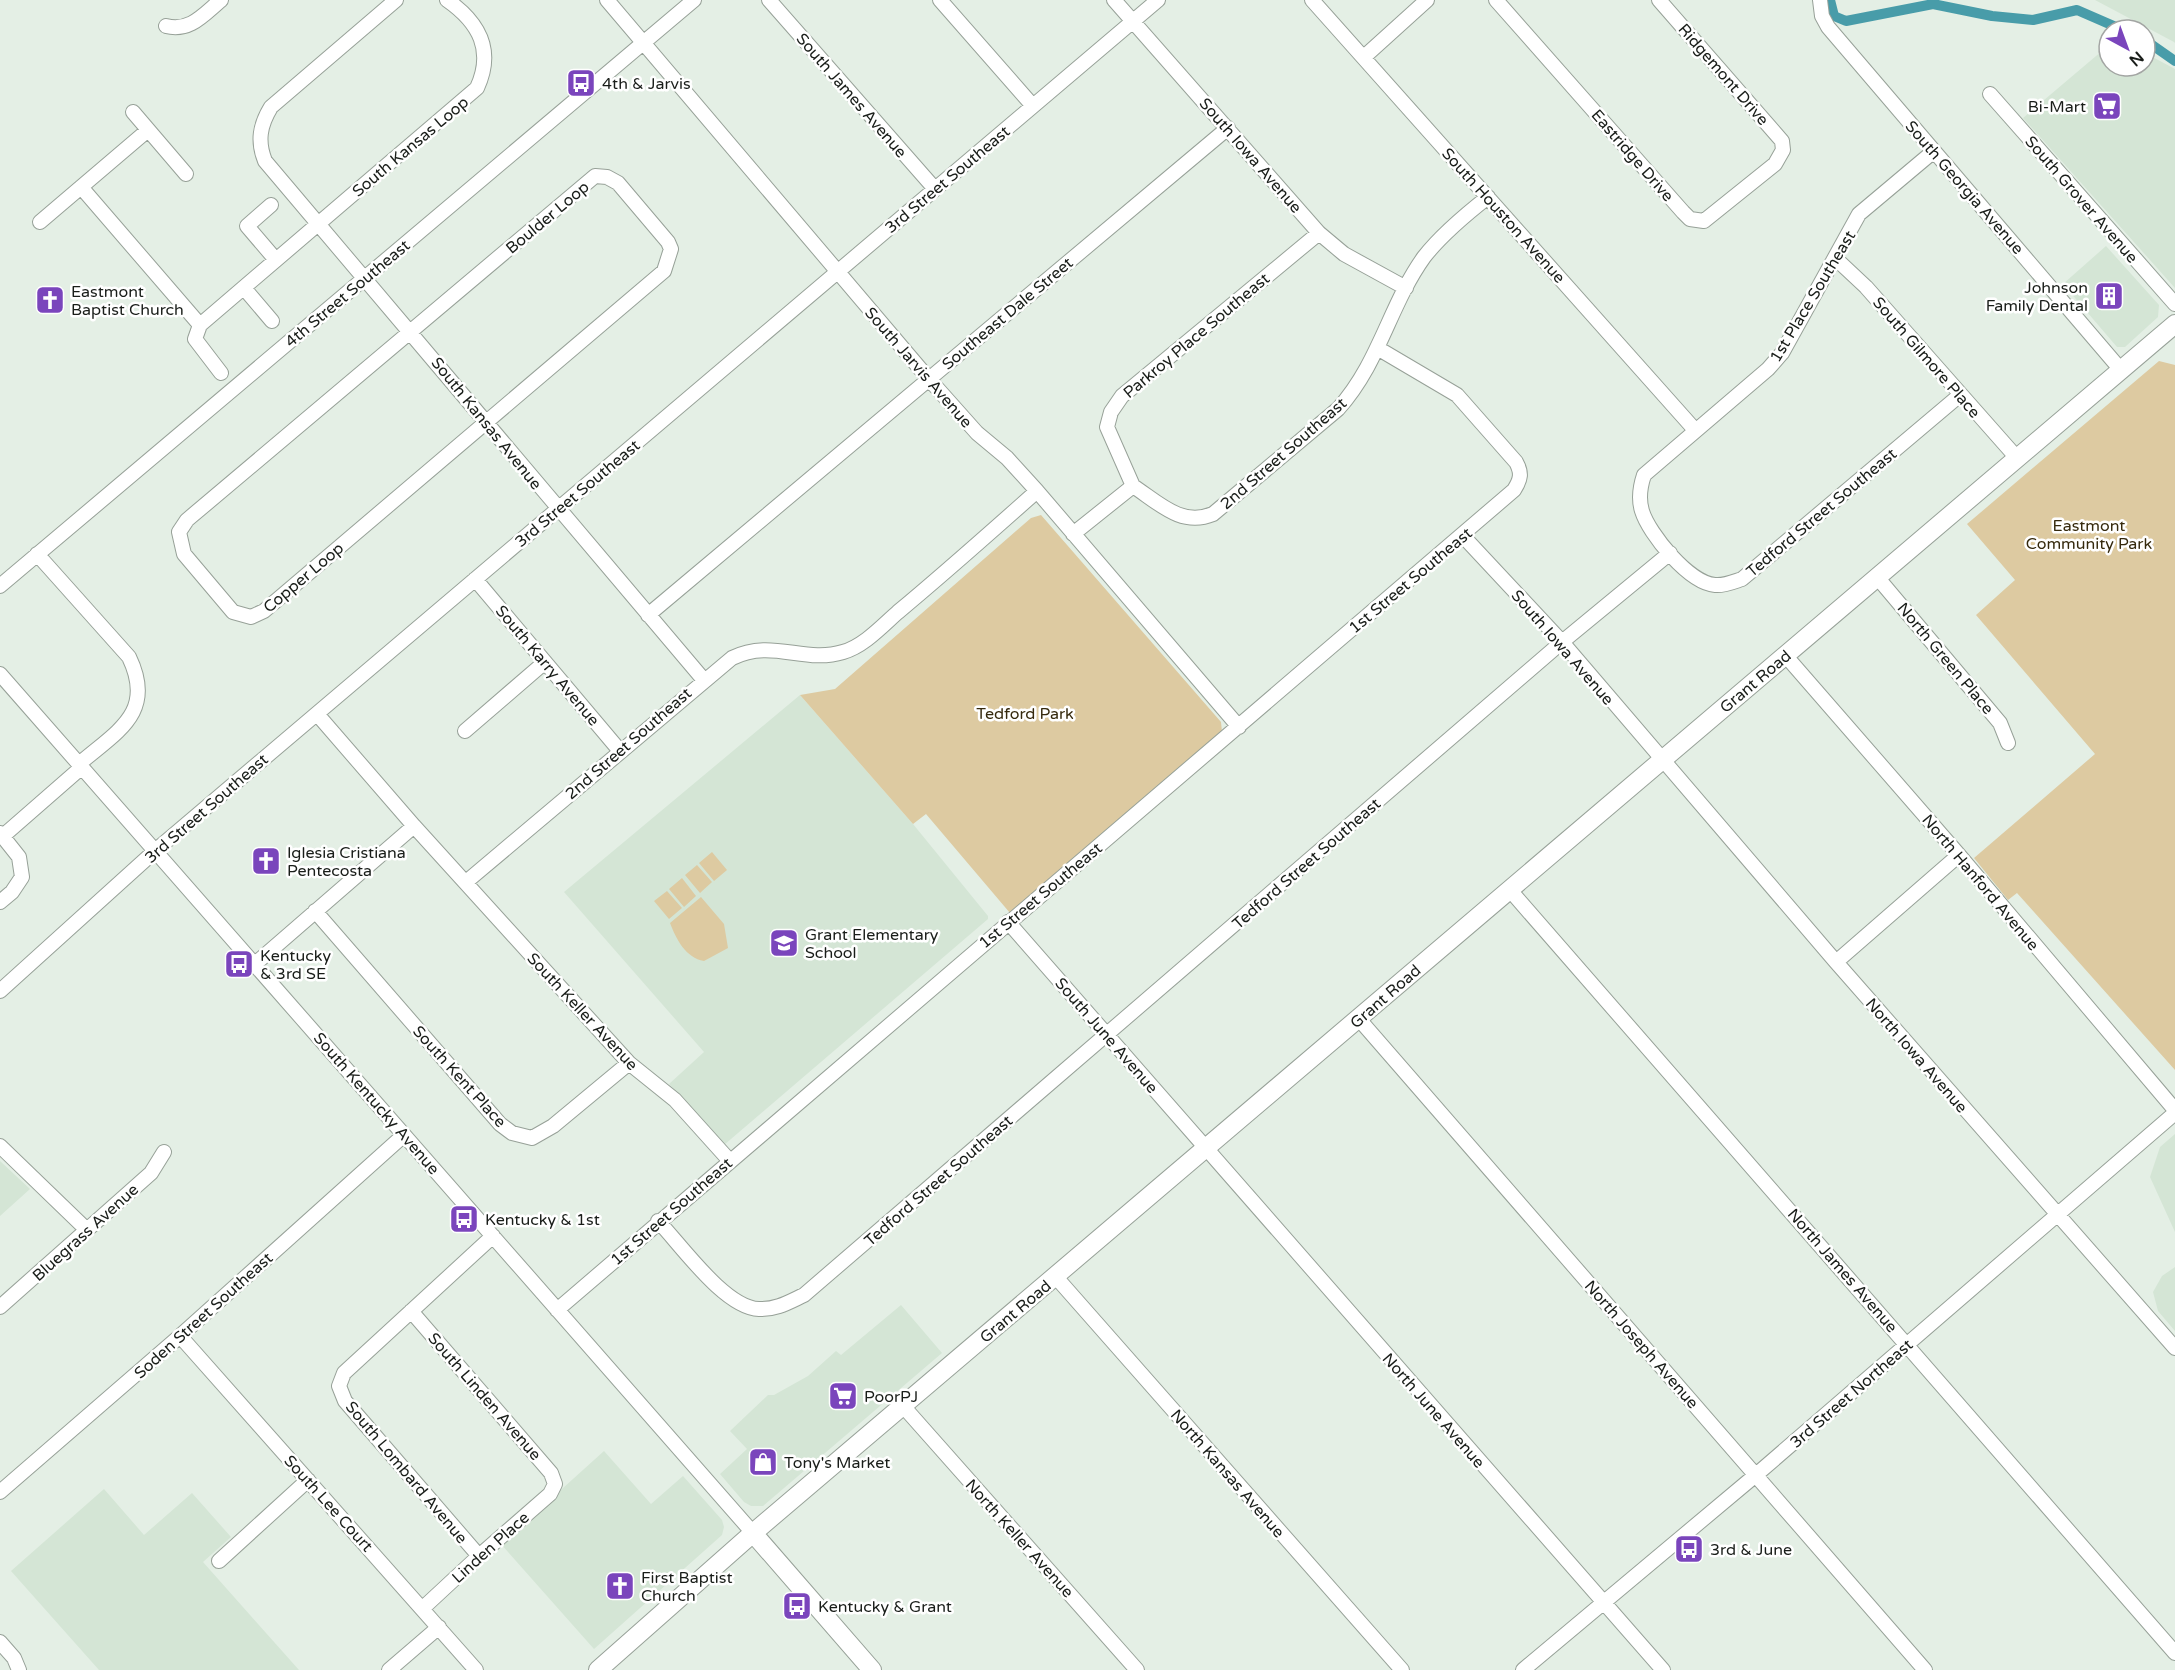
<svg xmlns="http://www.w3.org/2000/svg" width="2175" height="1670" viewBox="0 0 2175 1670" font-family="'Varela Round',sans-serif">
<rect width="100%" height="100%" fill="#e4efe5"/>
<path fill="#d4e5d5" d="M2095,0H2175V43L2174,42Z
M2109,45V66H2145V53L2175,69V288L2023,118Z
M2106,246L2159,305L2158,317L2125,347H2117L2063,284Z
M800,695L913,824L988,916V919L724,1145L669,1084L704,1052L564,892Z
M2175,1134V1232L2150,1177L2160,1147Z
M0,1161L30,1189L0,1216Z
M2175,1267V1331L2158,1311L2153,1292L2162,1276Z
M901,1305L942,1353L763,1506H751L744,1502L720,1474L747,1449L730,1431L768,1395H774L808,1376L836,1351L841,1355Z
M604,1451L651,1504L683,1476L722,1520L724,1527L722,1535L594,1649L501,1544Z
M104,1489L144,1535L192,1493L231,1537L203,1562L299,1670H99L11,1571Z"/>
<path fill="#ddcaa1" d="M2159,361L2175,365V1070L2017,893L2008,900L1974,858L2095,754L1976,615L2015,580L1967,524Z
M1041,515L1221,722L1222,732L1010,913L926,814L913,824L800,695L835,689L1031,518Z
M712,852L727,870L714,881L699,863Z
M697,865L712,882L700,893L685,875Z
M682,878L696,896L684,907L669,889Z
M667,891L682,908L669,919L654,901Z
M701,897L724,924L728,948L704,961C686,958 676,939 670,923Z"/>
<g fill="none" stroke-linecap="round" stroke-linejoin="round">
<path stroke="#489ca9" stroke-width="10" d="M1830,0L1834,16L1846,21L1933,4L1992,16L2033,20L2077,10L2123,30
M2145,40L2175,61"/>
<g stroke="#97a198" stroke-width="16">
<path id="minor" d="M396,0L271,107C260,125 257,141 265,161L703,679
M607,0L928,378L977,433L1007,458L1037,491L1239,727
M769,0L935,189
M940,0L1033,106
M1114,0L1319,233L1344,254L1406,288
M1312,0L1695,430
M1496,0L1683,212L1690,219L1704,221L1775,164L1783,150L1782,141L1659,0
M1820,0L1822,16L1828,27L2121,370
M166,26C190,32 203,15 221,0
M1364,57L1427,0
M1990,94L2175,304
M133,112L186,174
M1934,151L1859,214L1782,353L1768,369L1644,475C1640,487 1638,498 1642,511C1649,534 1689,583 1715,585C1724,586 1733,582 1742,579L1960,395
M595,176L607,177L618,183L668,242L671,249L664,271L264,611L251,617L233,612L184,554L179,532L187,520Z
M81,187L200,325L477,88C494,51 480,23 447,0
M271,205L247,226L276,260
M40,222L148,130
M1835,258L1866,287L2017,458
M244,288L272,321
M200,325L195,339L221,373
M1133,486C1159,503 1181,527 1213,514L1338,409C1380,362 1389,306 1424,257C1442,234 1465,215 1488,197
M1133,486L1107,427L1111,412L1122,396L1319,233
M1073,534L1133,486
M1462,535L1562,642L1836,962L2175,1348
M37,554L129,657C156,713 117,731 79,764
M1877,577L2000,723L2008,743
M475,579L620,751
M0,586L694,0
M648,615L1228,128
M1785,655L1959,855L2175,1110
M0,674L753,1533
M317,714L414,826L629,1063L675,1100L729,1160
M465,731L545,662
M0,833L19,857L22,877L12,892L0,902
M3,836L82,767
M466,882L732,658C772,638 804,664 843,652C864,646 882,626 898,612C945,573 991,532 1037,491
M1509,889L2175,1653
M315,911L500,1124L512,1133L532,1138L553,1126L629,1063
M1008,922L1663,1670
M1836,962L1959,855
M255,964L414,826
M0,991L156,850L1158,0
M1358,1018L1925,1670
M0,1146L87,1230
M658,1221C681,1245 725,1308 759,1309C776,1310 789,1302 804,1295L1562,642L1670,553
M1055,1276L1402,1670
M0,1307L151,1173L164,1152
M557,1310L1514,490C1521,479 1522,473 1516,462L1457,395L1379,349
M411,1311L551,1473L555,1484L550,1494L479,1556L423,1608
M180,1336L476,1670
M903,1406L1137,1670
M0,1492L180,1336L404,1135
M479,1556L345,1401L339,1386L344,1373L493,1236
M219,1561L308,1480
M0,1642L14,1658L19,1670
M389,1670L439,1627
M1523,1670L1757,1474L2175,1113"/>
</g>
<g stroke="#97a198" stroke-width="20">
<path id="major" d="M753,1533L872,1670
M598,1670L753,1533L2175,324"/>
</g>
<use href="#minor" stroke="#fff" stroke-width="14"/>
<use href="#major" stroke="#fff" stroke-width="18"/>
</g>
<defs>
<g id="bus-square" transform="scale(1.5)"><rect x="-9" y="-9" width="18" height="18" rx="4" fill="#7a45bc" stroke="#fff"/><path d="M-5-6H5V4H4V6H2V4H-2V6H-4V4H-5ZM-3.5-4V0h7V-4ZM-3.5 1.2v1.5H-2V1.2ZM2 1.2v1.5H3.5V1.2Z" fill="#fff"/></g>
<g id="supermarket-square" transform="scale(1.5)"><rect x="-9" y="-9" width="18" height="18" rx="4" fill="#7a45bc" stroke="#fff"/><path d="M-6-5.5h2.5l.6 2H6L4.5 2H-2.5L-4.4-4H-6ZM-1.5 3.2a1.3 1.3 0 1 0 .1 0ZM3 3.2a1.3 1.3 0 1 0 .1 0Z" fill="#fff"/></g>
<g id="building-square" transform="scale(1.5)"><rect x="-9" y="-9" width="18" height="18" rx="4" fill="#7a45bc" stroke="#fff"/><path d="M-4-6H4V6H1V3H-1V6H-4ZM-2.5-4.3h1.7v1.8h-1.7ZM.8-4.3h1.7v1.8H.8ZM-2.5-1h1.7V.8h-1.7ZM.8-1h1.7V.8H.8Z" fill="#fff"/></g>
<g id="church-square" transform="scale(1.5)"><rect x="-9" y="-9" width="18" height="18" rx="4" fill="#7a45bc" stroke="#fff"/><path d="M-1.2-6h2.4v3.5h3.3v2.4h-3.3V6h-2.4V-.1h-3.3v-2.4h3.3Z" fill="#fff"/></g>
<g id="school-square" transform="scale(1.5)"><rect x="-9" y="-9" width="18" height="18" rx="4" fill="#7a45bc" stroke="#fff"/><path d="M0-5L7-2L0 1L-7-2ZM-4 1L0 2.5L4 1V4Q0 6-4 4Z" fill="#fff"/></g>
<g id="shop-square" transform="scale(1.5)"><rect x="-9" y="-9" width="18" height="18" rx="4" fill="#7a45bc" stroke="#fff"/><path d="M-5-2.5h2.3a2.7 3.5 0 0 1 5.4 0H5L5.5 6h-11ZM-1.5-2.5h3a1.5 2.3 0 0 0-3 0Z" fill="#fff"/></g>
</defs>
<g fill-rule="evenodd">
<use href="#bus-square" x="581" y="83"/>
<use href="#supermarket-square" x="2107" y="106"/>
<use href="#building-square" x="2109" y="296"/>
<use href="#church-square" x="50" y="300"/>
<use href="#church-square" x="266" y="861"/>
<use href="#school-square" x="784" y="943"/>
<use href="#bus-square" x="239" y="964"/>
<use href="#bus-square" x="464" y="1219"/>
<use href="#supermarket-square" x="843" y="1396"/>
<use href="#shop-square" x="763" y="1462"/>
<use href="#bus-square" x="1689" y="1549"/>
<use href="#church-square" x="620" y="1586"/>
<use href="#bus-square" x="797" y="1606"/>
</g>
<g text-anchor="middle" stroke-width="5" stroke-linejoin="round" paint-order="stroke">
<g font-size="16" fill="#191d19" stroke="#fff">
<text transform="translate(1724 74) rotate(49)" y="6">Ridgemont Drive</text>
<text transform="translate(852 95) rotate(49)" y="6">South James Avenue</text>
<text transform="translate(410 146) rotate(-40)" y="6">South Kansas Loop</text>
<text transform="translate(1251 155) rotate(49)" y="6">South Iowa Avenue</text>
<text transform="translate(1633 155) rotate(49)" y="6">Eastridge Drive</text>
<text transform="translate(947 179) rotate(-40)" y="6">3rd Street Southeast</text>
<text transform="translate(1965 187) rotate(49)" y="6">South Georgia Avenue</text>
<text transform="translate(2082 199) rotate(49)" y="6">South Grover Avenue</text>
<text transform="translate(1504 215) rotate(48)" y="6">South Houston Avenue</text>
<text transform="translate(547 217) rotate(-40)" y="6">Boulder Loop</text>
<text transform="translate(347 293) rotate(-40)" y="6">4th Street Southeast</text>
<text transform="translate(1812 296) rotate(-59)" y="6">1st Place Southeast</text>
<text transform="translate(1007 313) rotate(-40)" y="6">Southeast Dale Street</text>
<text transform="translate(1196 335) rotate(-40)" y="6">Parkroy Place Southeast</text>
<text transform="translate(1927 357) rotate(49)" y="6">South Gilmore Place</text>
<text transform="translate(919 367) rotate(49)" y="6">South Jarvis Avenue</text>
<text transform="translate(487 423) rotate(51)" y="6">South Kansas Avenue</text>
<text transform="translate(1283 453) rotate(-41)" y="6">2nd Street Southeast</text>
<text transform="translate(577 493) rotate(-40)" y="6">3rd Street Southeast</text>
<text transform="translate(1821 512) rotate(-40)" y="6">Tedford Street Southeast</text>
<text transform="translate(303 577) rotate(-40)" y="6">Copper Loop</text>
<text transform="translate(1410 580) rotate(-40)" y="6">1st Street Southeast</text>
<text transform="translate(1563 647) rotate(49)" y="6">South Iowa Avenue</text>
<text transform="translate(1946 658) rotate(50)" y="6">North Green Place</text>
<text transform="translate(548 665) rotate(50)" y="6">South Karry Avenue</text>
<text transform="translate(1755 681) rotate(-40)" y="6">Grant Road</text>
<text transform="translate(628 743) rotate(-41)" y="6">2nd Street Southeast</text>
<text transform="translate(206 808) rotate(-41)" y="6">3rd Street Southeast</text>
<text transform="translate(1306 863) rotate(-41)" y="6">Tedford Street Southeast</text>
<text transform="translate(1981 882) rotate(50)" y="6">North Hanford Avenue</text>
<text transform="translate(1040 895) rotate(-40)" y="6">1st Street Southeast</text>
<text transform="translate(1385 996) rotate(-41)" y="6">Grant Road</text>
<text transform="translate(583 1011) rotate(47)" y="6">South Keller Avenue</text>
<text transform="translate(1107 1035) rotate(49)" y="6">South June Avenue</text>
<text transform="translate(1917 1055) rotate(49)" y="6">North Iowa Avenue</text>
<text transform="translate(460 1076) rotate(48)" y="6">South Kent Place</text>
<text transform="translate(377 1103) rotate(49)" y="6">South Kentucky Avenue</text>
<text transform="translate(938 1180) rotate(-41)" y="6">Tedford Street Southeast</text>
<text transform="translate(671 1211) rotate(-41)" y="6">1st Street Southeast</text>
<text transform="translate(85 1232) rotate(-42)" y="6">Bluegrass Avenue</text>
<text transform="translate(1843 1270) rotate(49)" y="6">North James Avenue</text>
<text transform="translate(1015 1311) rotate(-40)" y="6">Grant Road</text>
<text transform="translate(203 1315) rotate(-42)" y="6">Soden Street Southeast</text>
<text transform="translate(1642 1344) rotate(49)" y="6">North Joseph Avenue</text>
<text transform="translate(1851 1393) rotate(-41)" y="6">3rd Street Northeast</text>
<text transform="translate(485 1396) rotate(49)" y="6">South Linden Avenue</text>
<text transform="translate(1434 1410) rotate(49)" y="6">North June Avenue</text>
<text transform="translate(407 1472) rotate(50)" y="6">South Lombard Avenue</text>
<text transform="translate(1228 1473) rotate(49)" y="6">North Kansas Avenue</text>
<text transform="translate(329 1503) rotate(48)" y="6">South Lee Court</text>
<text transform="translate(1020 1538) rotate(48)" y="6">North Keller Avenue</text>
<text transform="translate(490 1547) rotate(-42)" y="6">Linden Place</text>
</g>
<g font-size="16" fill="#191d19" stroke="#fff" text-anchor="start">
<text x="602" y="89">4th &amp; Jarvis</text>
<text x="2086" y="112" text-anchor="end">Bi-Mart</text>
<text x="2088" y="293" text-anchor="end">Johnson<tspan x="2088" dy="18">Family Dental</tspan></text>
<text x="71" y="297">Eastmont<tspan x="71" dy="18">Baptist Church</tspan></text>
<text x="287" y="858">Iglesia Cristiana<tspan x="287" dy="18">Pentecosta</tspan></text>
<text x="805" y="940">Grant Elementary<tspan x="805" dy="18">School</tspan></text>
<text x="260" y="961">Kentucky<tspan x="260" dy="18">&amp; 3rd SE</tspan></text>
<text x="485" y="1225">Kentucky &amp; 1st</text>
<text x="864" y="1402">PoorPJ</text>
<text x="784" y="1468">Tony's Market</text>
<text x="1710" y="1555">3rd &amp; June</text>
<text x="641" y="1583">First Baptist<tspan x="641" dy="18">Church</tspan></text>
<text x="818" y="1612">Kentucky &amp; Grant</text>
</g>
<g font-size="16" fill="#35290d" stroke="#fff">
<text x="2089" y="531">Eastmont<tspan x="2089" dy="18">Community Park</tspan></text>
<text x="1025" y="719">Tedford Park</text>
</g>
</g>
<g transform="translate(2127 48) rotate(139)"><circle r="28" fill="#ffffff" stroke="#a3a5a3" stroke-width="1.5"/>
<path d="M0-4.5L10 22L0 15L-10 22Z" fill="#7a45bc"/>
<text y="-9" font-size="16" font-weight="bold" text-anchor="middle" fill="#191d19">N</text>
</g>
</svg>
